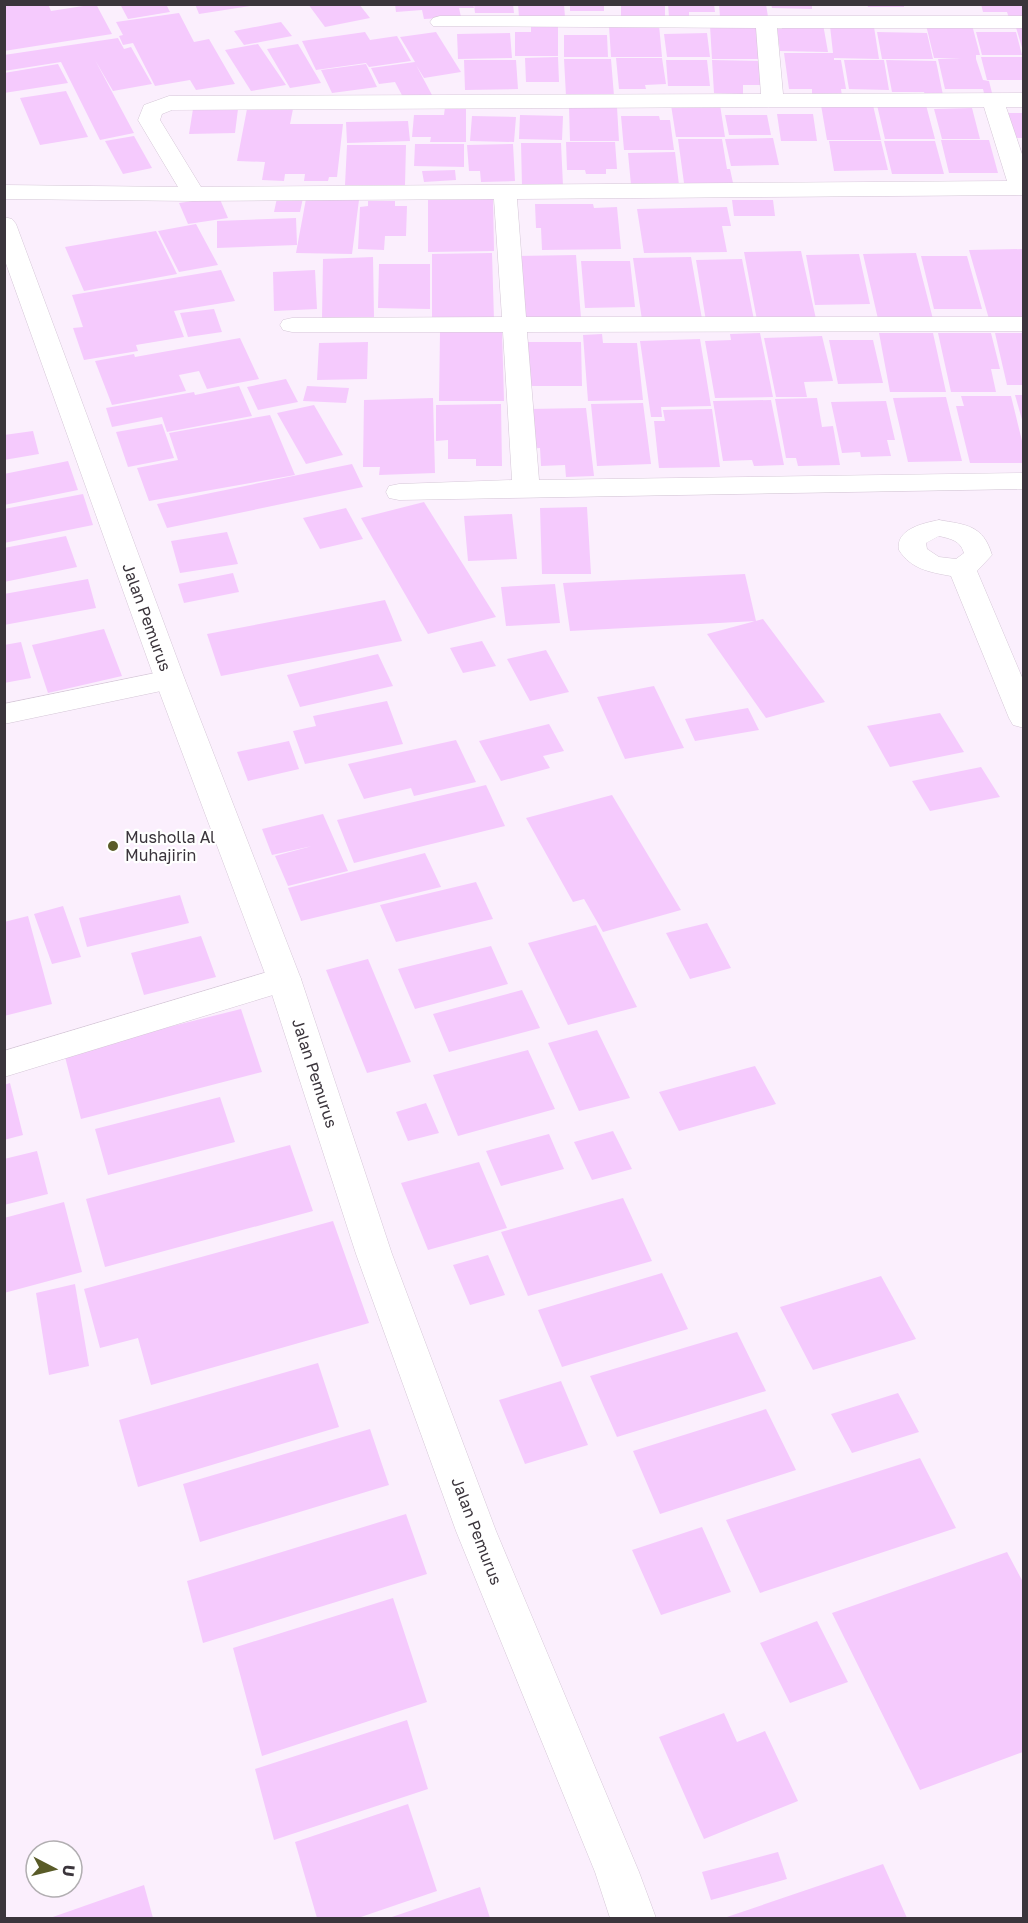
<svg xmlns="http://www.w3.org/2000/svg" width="1028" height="1923" viewBox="0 0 1028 1923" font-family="'Golos Text',sans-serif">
<rect width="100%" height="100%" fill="#fbeffd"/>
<path fill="#f5cafd" d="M4,4H48L51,11L96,4L112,34L4,51Z
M120,4H166L170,12L128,19Z
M195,4H250V6L199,14Z
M308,4H359L370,18L325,27Z
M395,4H473L474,8H459L461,17L424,19L422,10L396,12Z
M474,4H513L514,13H475Z
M518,4H564L565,17H519Z
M570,4H604V11H570Z
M621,4H665V18L621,17Z
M668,4H714L715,12H689V17H669Z
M719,4H766L768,17H720Z
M771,4H812V9L772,8Z
M867,4H904V7H868Z
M981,4H1023V19L1009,18L1007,12H983Z
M179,13L194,42L209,39L235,84L196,90L190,80L155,86L133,43L123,45L119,36L123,35L116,22Z
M281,22L292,36L244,45L234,31Z
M781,24H823L828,52L780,51L777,29H782Z
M1015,24H1023V51Z
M531,25H558V56H515V32H531Z
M659,25L662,57H611L609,26Z
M926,25H972L980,55H976V59L983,80L989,81L992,93H984L983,89H945L938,59L961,58H934Z
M710,26H759L763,59H712Z
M830,26L874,27L879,59L834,58V60H841L846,89H841L842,96H812V89H789L784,53H833Z
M365,32L370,40L397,36L411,61L369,67L366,63L316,70L302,41Z
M436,32L461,72L424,78L416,65L432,95L404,99L395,82L379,84L371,68L415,62L400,37Z
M877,32L927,33L933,59H882Z
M976,32H1016L1022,55H982Z
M510,33L512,58L458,59L457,34Z
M707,33L710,57H667L664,34Z
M564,35H607L608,57H564Z
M118,38L124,49L131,47L152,84L113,91L95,60L134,133L100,140L61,62L4,71V55Z
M258,44L286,85L251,91L225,50Z
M298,44L321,83L290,88L267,49Z
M558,57L559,82H526L525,58Z
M981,57H1023V80H987Z
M616,58H662L666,84L645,85L646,89H619Z
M564,59H611L614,96H566Z
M464,60H516L518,89L465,90Z
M666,60H707L710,86H668Z
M712,60L761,61L763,85H743V94L714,93Z
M844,60H884L889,90L849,89Z
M886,60L936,61L943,95H925L924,92H892Z
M58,64L68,83L4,93V73Z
M366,64L377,87L332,93L321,70Z
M66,91L88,137L40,145L20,98Z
M671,105H720L725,137H676Z
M821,105H873L881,140H827Z
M877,105H926L935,139H885Z
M445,107L466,108V142H430L431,137H412L414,115H444Z
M569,107H617L619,141H570Z
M972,108L980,139H942L934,109Z
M193,109H238L235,133L189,134Z
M247,109H293L290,124H343L337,177H329L328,181H304L305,174H285L284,181L262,180L265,162L237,161Z
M1007,113H1023V138H1014Z
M777,114H813L817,141H781Z
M520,115L563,116L562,140L519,139Z
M725,115H767L771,135H729Z
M472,116L516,117L514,142L470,141Z
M621,116H659L660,120H670L674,150H624Z
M408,121L410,141L347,143L346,122Z
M134,136L152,168L123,174L105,141Z
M773,138L779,165L731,166L725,139Z
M678,139H722L727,169H730L733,183H684Z
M941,140H989L998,173H949Z
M829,141H881L888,170L834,171Z
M884,141H935L944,174H892Z
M566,142H615L617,169H606V174H586L585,170H567Z
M521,143H561L563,186H522Z
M415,144H464V167L414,166Z
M513,144L515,181L481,182L480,171H469L467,145Z
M347,145H406L405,185H345Z
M675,152L679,185H631L628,153Z
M455,170L456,180L424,182L422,171Z
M219,197L228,218L188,224L179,203Z
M277,198H303L300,212H274Z
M306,199L359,200L352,254L296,253Z
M493,199L494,251L428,252V200Z
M732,200H773L775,216H734Z
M368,201H395V206H407L406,236H385L384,250L358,249L360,207L368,206Z
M535,204H593L594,208L617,207L621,249L542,250L541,228H536Z
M727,207L731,226H722L727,252L644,253L637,209Z
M296,218L297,245L217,248V221Z
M196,224L218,265L179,272L158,231Z
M156,231L177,274L84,291L65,247Z
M1023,249V319H989L969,250Z
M801,251L816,319L757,320L744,252Z
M492,253L494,320L432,321V254Z
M916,253L933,319H878L863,254Z
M859,254L870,304L815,305L806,255Z
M576,255L581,318L522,319L517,256Z
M921,256H967L982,309H934Z
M373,257L374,317L322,318L323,259Z
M691,257L702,319L642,320L633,258Z
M742,259L754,320L706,321L696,260Z
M581,261H630L635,307L585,308Z
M379,264H430V309L378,308Z
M221,270L235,301L174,311L184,337L136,345L138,351L84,360L73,328L83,327L72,295Z
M315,270L317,309L274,311L273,272Z
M214,309L222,332L188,337L180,313Z
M502,331L504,401H439L440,332Z
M760,333L773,397L715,398L705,341L731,340L730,334Z
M879,333H933L946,392H890Z
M938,333H991L1000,369H991L996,392H951Z
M995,333H1023V385H1007Z
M602,334L603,343H637L643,400L588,401L583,335Z
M822,336L833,381L804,382L807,397H776L764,338Z
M240,338L259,379L207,389L199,371L179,375L186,391L112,405L95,361L134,354L135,357Z
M700,339L711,406L661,407L662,417H651L640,341Z
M829,340H873L883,383L838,384Z
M368,342L367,379L317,380L319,343Z
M524,342H581L582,386H525Z
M286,379L298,402L258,410L247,387Z
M239,386L252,416L167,432L162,417L112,427L106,408L194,392L195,395Z
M307,386L349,388L346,403L303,401Z
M1015,395H1023V423Z
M961,396H1011L1023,445V463H970L956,406H964Z
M946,397L962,461L908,462L893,398Z
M433,398L435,473L379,475L380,467H363L364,400Z
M817,398L822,427L833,426L840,465L798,466L796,458H786L775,399Z
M771,400L784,465L754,466L752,460L723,461L713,401Z
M886,401L895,440H887L891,456L861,457L860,452L842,453L831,402Z
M643,403L651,464L597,466L591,404Z
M501,404L502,466H476V459H448V440L436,441V405Z
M314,405L343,455L306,464L277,413Z
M586,408L594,476L566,477L565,465L541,466L540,448L527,449L529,409Z
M712,409L720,467L659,468L654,421H665L663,410Z
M270,415L295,475L149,501L137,468L178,460L169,433Z
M162,424L174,458L128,467L116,432Z
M33,431L39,454L4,460V435Z
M68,461L78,490L4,505V474Z
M352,464L363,487L167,528L157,504Z
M83,494L93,525L4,543V509Z
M424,502L496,617L428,634L361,518Z
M587,507L591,574H542L540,508Z
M346,508L363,539L320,549L303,518Z
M512,514L517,559L468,561L464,516Z
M227,532L238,564L180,573L171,541Z
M66,536L77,567L4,582V548Z
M233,573L239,592L184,603L178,584Z
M745,574L756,621L570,631L563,583Z
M88,579L96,608L4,625V594Z
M555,584L560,623L506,626L501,587Z
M385,600L402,641L221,676L207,634Z
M763,619L825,702L766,718L707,634Z
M104,629L122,676L48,693L32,645Z
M482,641L496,666L463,673L450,648Z
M21,642L31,678L4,683V645Z
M546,650L569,692L530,701L507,659Z
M378,654L393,686L300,707L287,675Z
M654,686L684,748L625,759L597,697Z
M387,701L403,744L305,764L293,731L316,726L313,716Z
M748,708L759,730L695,741L685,719Z
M940,713L964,752L890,767L867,726Z
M549,724L564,751L543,756L550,768L501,781L479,741Z
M456,740L476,782L414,796L411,788L364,799L348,764Z
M289,741L299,769L248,781L237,752Z
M981,767L1000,797L930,811L912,781Z
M486,785L505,826L354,863L337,820Z
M612,795L681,910L603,932L584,899L573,902L526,818Z
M323,814L348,871L288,886L275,856L312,846L272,855L262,829Z
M425,853L441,887L301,921L288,888Z
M476,882L493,919L396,942L380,905Z
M180,895L189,923L87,947L79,918Z
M63,906L81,957L52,964L34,914Z
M28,916L52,1004L4,1016V922Z
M707,923L731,968L690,979L666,933Z
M596,925L637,1007L568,1025L528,943Z
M201,936L216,977L144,995L131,953Z
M491,946L508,984L415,1009L398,969Z
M368,959L411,1062L367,1073L326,970Z
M522,990L540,1028L449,1052L433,1014Z
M241,1009L262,1072L81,1119L64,1053Z
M597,1030L630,1098L579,1111L548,1043Z
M528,1050L555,1109L458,1136L433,1075Z
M755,1066L776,1104L679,1131L659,1092Z
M10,1083L23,1135L4,1140V1085Z
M220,1097L235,1142L108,1175L95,1129Z
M426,1103L439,1133L408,1141L396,1112Z
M613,1131L632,1169L592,1180L574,1142Z
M549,1134L564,1169L501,1186L486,1151Z
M290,1145L313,1211L105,1267L86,1199Z
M37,1151L48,1194L4,1205V1159Z
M479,1162L507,1228L428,1250L401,1183Z
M623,1198L652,1261L528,1296L501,1232Z
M64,1202L82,1272L4,1293V1218Z
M333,1221L369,1323L151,1385L138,1338L100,1348L84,1289Z
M488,1255L505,1295L470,1305L453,1265Z
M662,1273L688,1329L562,1367L538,1310Z
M881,1276L916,1339L813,1370L780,1307Z
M75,1284L89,1366L49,1375L36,1293Z
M737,1332L766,1391L617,1437L590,1376Z
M318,1363L339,1427L138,1487L119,1420Z
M561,1381L588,1445L525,1464L499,1400Z
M898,1393L919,1432L852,1453L831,1414Z
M766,1409L796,1470L660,1514L633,1451Z
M370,1429L389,1485L200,1542L183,1484Z
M920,1458L956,1528L760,1593L726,1520Z
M406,1514L427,1574L203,1643L187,1581Z
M702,1527L731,1592L661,1615L632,1550Z
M1007,1552L1023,1582V1752L920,1790L832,1613Z
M393,1598L427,1702L262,1756L233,1648Z
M817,1621L848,1682L790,1703L760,1643Z
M724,1713L737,1742L765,1731L798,1801L704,1839L659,1737Z
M407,1720L428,1789L274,1840L255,1769Z
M408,1804L437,1891L358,1918H317L295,1842Z
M778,1852L787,1879L711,1900L702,1872Z
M883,1864L907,1918H724Z
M144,1885L153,1918H50Z
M480,1887L490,1918H389Z"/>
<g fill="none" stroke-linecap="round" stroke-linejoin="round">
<g stroke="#d5c7d7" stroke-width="1">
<path id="minor" d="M440,16H1024V28H777L783,94L1024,93V107H1006L1024,160V195L517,199L526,317H1024V331L527,332L539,480L1024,473V489L399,500L389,498L386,492L389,486L399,484L512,480L503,332H292L283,330L280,325L283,320L292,318L502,317L494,199L194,201L4,199V185L178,187L138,120L144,105L169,96L761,94L756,28L433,26L430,22L433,18ZM769,107H984L1007,181L201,187L160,120L162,114L172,110Z
M939,520C967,525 983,525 992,555L977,571L1024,682V728L1013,725L1009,718L951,576C929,572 911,569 899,550C895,529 924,523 939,520ZM939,536C951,539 960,540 964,553L956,559L939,557L927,549L926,543Z
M170,670L180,673L185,680L180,687L4,724V704Z
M284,967L296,970L301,979L296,988L4,1077V1051Z"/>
</g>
<g stroke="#d5c7d7" stroke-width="1">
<path id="tertiary" d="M4,217L12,219L16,224L185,680L301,979L392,1254L496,1531L639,1872L656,1918H610L595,1872L456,1531L356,1254L267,979L155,680L4,258Z"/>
</g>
<use href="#minor" fill="#fff" fill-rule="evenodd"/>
<use href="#tertiary" fill="#fff" fill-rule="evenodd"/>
</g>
<circle fill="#595b28" stroke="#fff" stroke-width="2" cx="113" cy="846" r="6"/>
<g text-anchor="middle" stroke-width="4.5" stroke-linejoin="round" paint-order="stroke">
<g font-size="16" fill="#3b353c" stroke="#fff">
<text transform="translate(147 617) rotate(70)" y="6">Jalan Pemurus</text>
<text transform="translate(315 1073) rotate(72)" y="6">Jalan Pemurus</text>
<text transform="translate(477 1531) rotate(69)" y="6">Jalan Pemurus</text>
</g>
<g font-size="16" fill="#3b353c" stroke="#fff" text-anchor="start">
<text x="125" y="843">Musholla Al<tspan x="125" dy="18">Muhajirin</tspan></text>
</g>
</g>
<rect width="1028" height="1923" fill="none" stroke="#3b353c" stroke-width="12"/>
<g transform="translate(54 1869) rotate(97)"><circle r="28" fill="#ffffff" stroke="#b1aeb1" stroke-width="1.5"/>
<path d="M0-4.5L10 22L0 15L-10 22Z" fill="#595b28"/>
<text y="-9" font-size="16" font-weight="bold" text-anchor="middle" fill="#3b353c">U</text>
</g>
</svg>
